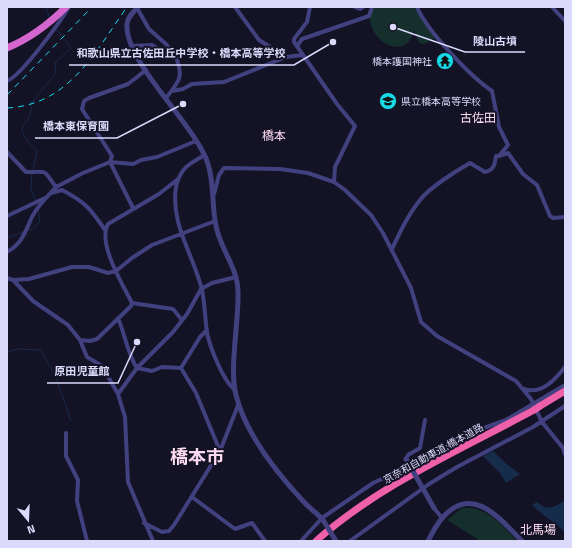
<svg xmlns="http://www.w3.org/2000/svg" width="572" height="548" viewBox="0 0 572 548" font-family="'Titillium Web','Noto Sans JP',sans-serif">
<rect width="100%" height="100%" fill="#141225"/>
<path fill="#152f2d" d="M372,7H417L437,37L424,44L419,43L414,30C407,65 360,39 372,7Z
M462,508C487,506 501,524 517,541L479,540L447,520Z"/>
<path fill="#162c4b" d="M493,451L509,466L520,474L506,483L500,473L483,456Z
M564,501L565,532C554,522 543,516 532,505L537,502C547,511 553,508 564,501Z"/>
<g fill="none" stroke-linecap="round" stroke-linejoin="round">
<path stroke="#162c4b" stroke-width="1" d="M46,7L50,19
M56,30L62,35
M33,170L37,151C6,120 34,130 31,103L56,73L55,63L71,48L65,39
M32,173L31,189L36,201
M28,230L33,229L40,221L38,210
M7,238L23,232
M7,352L17,349L41,350L56,378L71,421"/>
<path stroke="#414180" stroke-width="4" d="M235,7L259,40L286,57L302,55
M310,7L307,22L294,39V42L337,104L355,126L335,167L334,182
M355,7L360,9L363,7
M417,7C427,31 470,76 492,91L499,127L508,145L499,156L508,153L523,174L537,185L550,216L553,218L565,217
M552,7L565,21
M137,8L149,29L167,45L175,57
M132,46L152,45L163,52L176,57C184,78 179,81 166,98
M297,46L302,39L369,16L372,7
M7,81C22,75 60,22 69,7
M172,91L183,89L192,84L224,82L286,57
M7,152L26,172C50,172 42,169 56,187C48,196 37,206 32,217C25,232 22,244 7,252
M205,155C190,163 180,168 176,187C170,224 194,256 202,290C205,304 205,319 207,333C210,347 223,381 235,390
M56,187L83,173L110,162L133,164L141,160L157,157L196,141
M51,193L62,190C85,202 90,208 105,230
M214,194L219,175L224,168L280,169L308,173L334,182L345,190L371,215L383,233L411,288L421,322L437,336L516,381L531,399L542,422L563,448L565,454
M133,208L110,162L112,156L82,109L84,101L89,98L128,84L146,70
M7,216L45,198
M392,249C400,232 408,215 420,200C429,188 456,171 470,163L485,172C494,170 495,164 496,156H499
M7,278L13,280L29,279L72,267H89L108,273L116,271L132,258L152,245L215,221
M13,280L33,301L68,325L80,340L87,357L102,366L118,394L125,417L128,482L153,541
M132,303C123,285 97,243 108,224L159,194L178,179
M132,303L173,309L182,320
M118,318C125,334 127,353 137,368
M80,340L90,341L97,339L131,306L132,303
M137,368L152,371L162,367L181,368
M181,368L196,393L220,451
M181,368L200,337L207,330
M524,389C541,395 555,380 565,367
M118,394L137,368L173,332L187,314L201,289L212,283L236,277
M66,433V456L78,480L77,501L87,541
M406,459L408,455L420,448L425,420
M192,497L235,529L252,523L265,541
M434,508L442,518
M144,523L162,532L169,531L174,525L220,451L239,403
M301,541L322,518L373,483L439,452L484,428L506,420L565,385
M350,541L429,484L457,467L533,427L565,406"/>
<path stroke="#414180" stroke-width="5" d="M138,7C133,13 128,16 127,24C124,62 196,125 208,164C215,186 211,208 217,230C222,251 238,269 238,292C239,322 229,368 236,395C245,432 277,473 303,501C309,508 317,513 323,520
M428,541C432,533 437,524 443,517C473,484 500,519 522,541"/>
<path stroke="#d466ce" stroke-width="7" d="M7,48C31,38 48,25 66,7"/>
<path stroke="#ef60aa" stroke-width="7" d="M540,406L565,391
M316,541C379,485 460,450 534,410"/>
<path stroke="#18dbe8" stroke-width="1" stroke-dasharray="6 5" stroke-linecap="butt" d="M7,95L92,7
M7,108C69,105 95,52 127,7"/>
<path stroke="#414180" stroke-width="5" d="M406,459L434,508
M323,520L336,541"/>
<path stroke="#ef60aa" stroke-width="7" d="M534,410L540,406"/>
</g>
<defs>
<g id="temple-disc" transform="scale(0.9)"><circle r="9.5" fill="#18dbe8" stroke="#141225"/><path d="M0-6L5-2H3V0L6.5 2.5H4V6H1.5V3h-3V6H-4V2.5H-6.5L-3 0V-2H-5Z" fill="#111"/></g>
<g id="school-disc" transform="scale(0.9)"><circle r="9.5" fill="#18dbe8" stroke="#141225"/><path d="M0-5L7-2L0 1L-7-2ZM-4 1L0 2.5L4 1V4Q0 6-4 4Z" fill="#111"/></g>
</defs>
<g fill-rule="evenodd">
<use href="#temple-disc" x="445" y="61"/>
<use href="#school-disc" x="388" y="101"/>
</g>
<g text-anchor="middle" stroke-width="4" stroke-linejoin="round" paint-order="stroke">
<g font-size="10" fill="#dcdafb" stroke="#141225" text-anchor="end">
<text x="432" y="65">橋本護国神社</text>
<text x="401" y="105" text-anchor="start">県立橋本高等学校</text>
</g>
<g font-size="10" fill="#dcdafb" stroke="#141225">
<text transform="translate(433 453) rotate(-29)" y="4">京奈和自動車道;橋本道路</text>
</g>
<g font-size="12" fill="#fcdbf1" stroke="#141225">
<text x="478" y="122">古佐田</text>
<text x="274" y="140">橋本</text>
<text x="538" y="534">北馬場</text>
</g>
<g font-size="18" font-weight="bold" fill="#fcdbf1" stroke="#141225">
<text x="197" y="463">橋本市</text>
</g>
</g>
<path fill="none" stroke="#dcdafb" stroke-width="1.5" d="M393 27L465 52H525M333 42L294 65H69M183 104L117 138H35M137 342L118 383H47"/>
<g fill="#dcdafb" stroke="#141225" stroke-width="1.5">
<circle cx="393" cy="27" r="4"/>
<circle cx="333" cy="42" r="4"/>
<circle cx="183" cy="104" r="4"/>
<circle cx="137" cy="342" r="4"/>
</g>
<g font-size="11" text-anchor="middle" font-weight="bold" fill="#dcdafb" stroke="#141225" stroke-width="4" stroke-linejoin="round" paint-order="stroke">
<text x="495" y="45">陵山古墳</text>
<text x="181" y="57">和歌山県立古佐田丘中学校・橋本高等学校</text>
<text x="76" y="130">橋本東保育園</text>
<text x="82" y="375">原田児童館</text>
</g>
<rect width="572" height="548" fill="none" stroke="#dcdafb" stroke-width="16"/>
<g transform="translate(28 520) rotate(161)" stroke="#141225" stroke-width="3" paint-order="stroke">
<path d="M0-3L7 15L0 10L-7 15Z" fill="#dcdafb"/>
<text y="-6" font-size="11" font-weight="bold" text-anchor="middle" fill="#dcdafb">N</text>
</g>
</svg>
